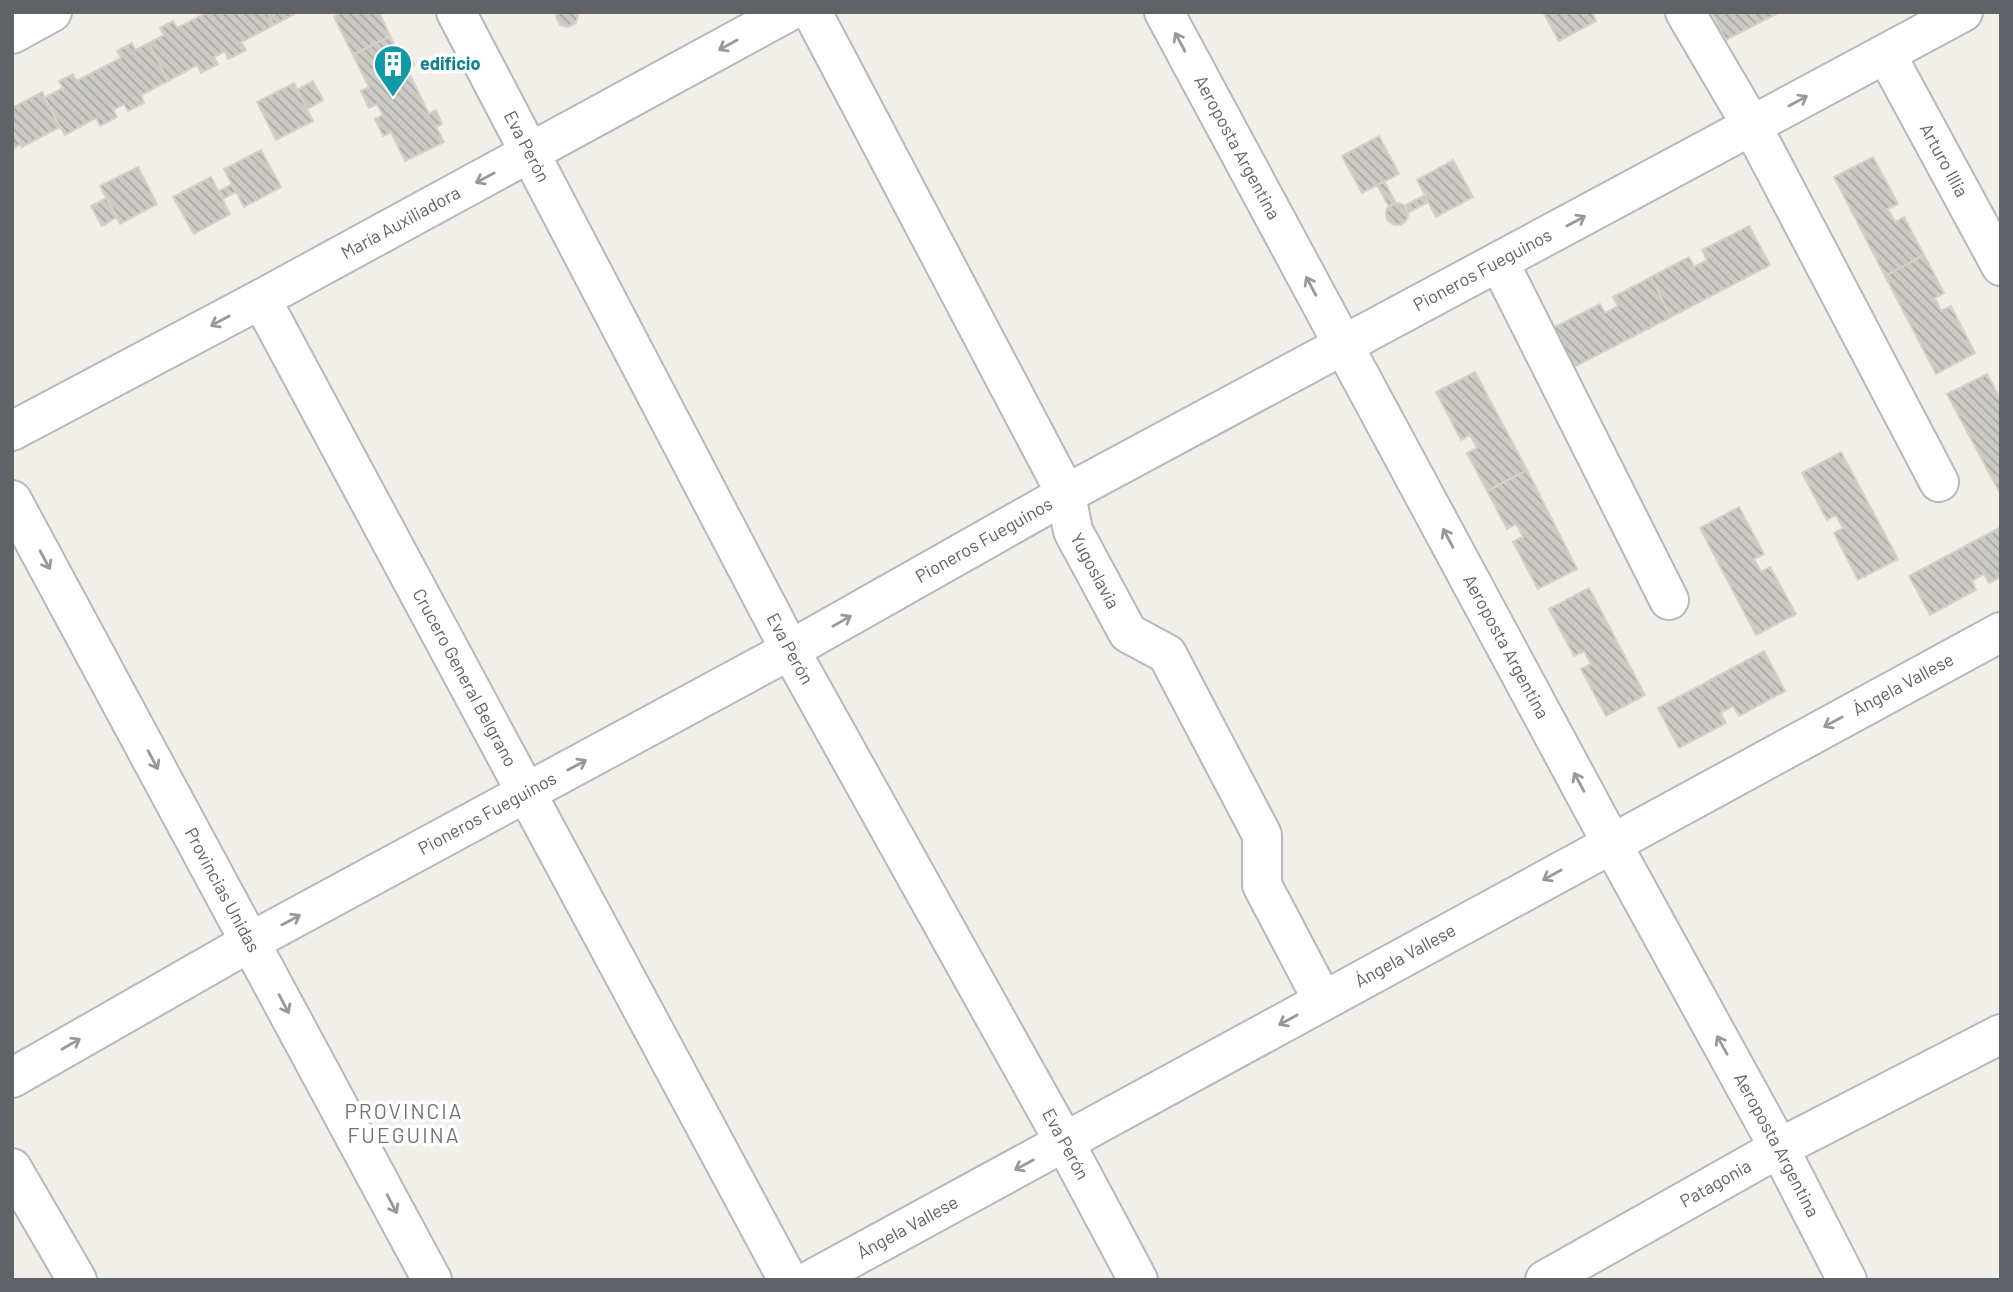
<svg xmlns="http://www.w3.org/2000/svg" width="2013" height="1292" viewBox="0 0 2013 1292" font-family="Barlow,sans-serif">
<defs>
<pattern id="building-back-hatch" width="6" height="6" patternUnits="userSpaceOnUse" patternTransform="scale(1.75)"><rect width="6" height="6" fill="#cccac5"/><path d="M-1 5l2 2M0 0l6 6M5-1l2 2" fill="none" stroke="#a9a8a4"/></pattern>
</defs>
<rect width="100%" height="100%" fill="#f1efe8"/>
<path fill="url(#building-back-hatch)" stroke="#d6d1c6" stroke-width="2" d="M208,12H267L274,25L241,42L246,50L228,59L225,51L214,57L218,64L201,73L197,65L168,81L149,43L164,35L160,28L173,21L177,28Z
M267,12H298L274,25Z
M343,12H379L390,36L353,55L334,17Z
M557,12H577L578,15L576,23L568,27L560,25L556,17Z
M1543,12H1592L1596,21L1559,41Z
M1711,12H1780L1726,40Z
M390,36L399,54L406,51L414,65L407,69L429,114L436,110L442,124L436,127L444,142L405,161L391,132L383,136L375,119L383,115L377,104L369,108L361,91L369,87L353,55Z
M132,43L135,50L149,43L168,81L141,95L144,103L128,111L124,104L113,110L117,117L100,126L96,118L65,135L44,98L63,88L59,81L73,74L76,81L121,58L117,51Z
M313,81L323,100L307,109L297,90Z
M294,83L313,121L276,140L257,102Z
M42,92L60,127L22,147L12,129V108Z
M12,129L21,144L12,149Z
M1379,136L1399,174L1362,193L1342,156Z
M261,150L281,187L244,207L224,169Z
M1873,157L1898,204L1888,209L1895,222L1904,217L1924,255L1885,276L1834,177Z
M1453,160L1473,197L1436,217L1417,180Z
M138,167L157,204L120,224L100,186Z
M211,177L230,214L194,234L173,197Z
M1384,181L1396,203L1389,207L1377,185Z
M232,184L236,192L223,199L219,191Z
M1425,195L1428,202L1408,213L1404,206Z
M107,198L117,217L102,226L91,206Z
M1386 214a11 11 0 1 1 22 0a11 11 0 1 1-22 0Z
M1749,226L1770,265L1671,317L1651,277L1689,257L1694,267L1707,260L1702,250Z
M1924,255L1944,293L1935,298L1941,311L1951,306L1975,353L1936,374L1885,276Z
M1651,277L1671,317L1574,367L1553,328L1600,304L1605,313L1618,306L1613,297Z
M1475,372L1527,470L1487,491L1467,453L1477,448L1470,435L1461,440L1436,392Z
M1987,374L2001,400V495L1947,394Z
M1841,452L1898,559L1858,580L1834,533L1843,528L1836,515L1827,520L1802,473Z
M1527,470L1577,569L1538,589L1513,542L1523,537L1516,524L1507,529L1487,491Z
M1739,507L1764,554L1754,559L1761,572L1770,567L1796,614L1756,635L1700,528Z
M2001,527V577L1989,583L1984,574L1972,581L1976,590L1930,615L1909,576Z
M1589,588L1645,695L1606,716L1581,669L1591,664L1584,651L1574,656L1549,609Z
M1764,651L1785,691L1739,716L1733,706L1721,713L1726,723L1679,748L1658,708Z"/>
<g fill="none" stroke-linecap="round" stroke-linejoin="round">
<g stroke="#b5b8bc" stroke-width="42">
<g id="street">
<path id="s1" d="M456,12L790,650L1065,1143L1138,1280"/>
<path id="s2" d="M812,12L1066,494L1073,531L1128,633L1167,654L1262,835V885L1323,1001"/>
<path id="s3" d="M1164,12L1611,842L1779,1148L1847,1280"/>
<path d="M1685,12L1752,126L1939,482"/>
<path id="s4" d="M1886,54L2001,266"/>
<path d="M1499,262L1669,600"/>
<path id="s5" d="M261,299L788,1280"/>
<path id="s6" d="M12,431L261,299L788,12"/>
<path id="s7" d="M12,500L432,1280"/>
<path id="s8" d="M12,1078L250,942L790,650L1066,494L1963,12"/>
<path d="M12,1168L77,1280"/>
<path id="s9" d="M811,1280C1208,1065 1603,846 2001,632"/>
<path id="s10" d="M1545,1280L1779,1148L2001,1034"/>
</g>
</g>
<g stroke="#b6babf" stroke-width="42">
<path id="secondary" d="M12,34L52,12"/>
</g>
<use href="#street" stroke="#fff" stroke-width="38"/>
<use href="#secondary" stroke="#fff" stroke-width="38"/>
</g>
<defs><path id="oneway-shaft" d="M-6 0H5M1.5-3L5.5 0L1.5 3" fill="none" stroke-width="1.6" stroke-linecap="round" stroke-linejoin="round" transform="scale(1.75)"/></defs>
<g stroke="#979a9d">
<use href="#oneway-shaft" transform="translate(1180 42) rotate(-118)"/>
<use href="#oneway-shaft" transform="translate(728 45) rotate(151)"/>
<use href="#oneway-shaft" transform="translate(1798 101) rotate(-28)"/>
<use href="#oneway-shaft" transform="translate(485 178) rotate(152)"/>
<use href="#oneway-shaft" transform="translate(1576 221) rotate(-28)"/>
<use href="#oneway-shaft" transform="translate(1311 286) rotate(-118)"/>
<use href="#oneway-shaft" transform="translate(220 321) rotate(152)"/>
<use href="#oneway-shaft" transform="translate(1448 538) rotate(-118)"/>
<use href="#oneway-shaft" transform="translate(45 560) rotate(62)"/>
<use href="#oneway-shaft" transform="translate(842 621) rotate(-30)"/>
<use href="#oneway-shaft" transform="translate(1833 722) rotate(152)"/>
<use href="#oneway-shaft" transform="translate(153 760) rotate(62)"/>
<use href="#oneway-shaft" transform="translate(577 765) rotate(-28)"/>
<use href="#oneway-shaft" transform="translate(1579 782) rotate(-118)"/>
<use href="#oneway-shaft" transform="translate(1552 875) rotate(151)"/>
<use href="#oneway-shaft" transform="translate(291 920) rotate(-28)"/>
<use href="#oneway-shaft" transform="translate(284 1004) rotate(62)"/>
<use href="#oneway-shaft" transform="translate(1288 1020) rotate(151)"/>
<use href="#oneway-shaft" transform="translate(71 1044) rotate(-30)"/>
<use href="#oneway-shaft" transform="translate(1722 1045) rotate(-119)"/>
<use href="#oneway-shaft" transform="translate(1024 1165) rotate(152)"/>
<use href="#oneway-shaft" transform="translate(392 1204) rotate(62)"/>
</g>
<defs>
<g id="building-pin" transform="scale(2.0125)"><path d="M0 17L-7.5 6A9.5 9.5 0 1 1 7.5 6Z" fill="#0f9aa8" stroke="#fff"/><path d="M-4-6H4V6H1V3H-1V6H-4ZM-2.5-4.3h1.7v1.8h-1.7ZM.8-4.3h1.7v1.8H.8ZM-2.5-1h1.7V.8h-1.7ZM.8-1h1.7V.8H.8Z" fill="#fff"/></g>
</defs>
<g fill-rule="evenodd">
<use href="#building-pin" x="393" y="64"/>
</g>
<g text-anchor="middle" stroke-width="7" stroke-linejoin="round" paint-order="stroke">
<g font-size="18" font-weight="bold" fill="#0d838f" stroke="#fff" text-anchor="start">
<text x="420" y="70">edificio</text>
</g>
<g font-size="18" fill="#5f6368" stroke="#fff">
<text dy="6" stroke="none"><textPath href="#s1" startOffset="152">Eva Perón</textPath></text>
<text dy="6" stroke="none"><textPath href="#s3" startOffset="154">Aeroposta Argentina</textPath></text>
<text dy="6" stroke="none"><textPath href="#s4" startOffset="121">Arturo Illia</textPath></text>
<text dy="6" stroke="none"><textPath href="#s6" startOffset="441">María Auxiliadora</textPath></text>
<text dy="6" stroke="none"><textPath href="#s8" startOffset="1678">Pioneros Fueguinos</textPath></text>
<text dy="6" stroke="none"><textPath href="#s8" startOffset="1111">Pioneros Fueguinos</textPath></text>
<text dy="6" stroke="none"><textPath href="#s2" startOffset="628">Yugoslavia</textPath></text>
<text dy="6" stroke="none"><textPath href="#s3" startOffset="721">Aeroposta Argentina</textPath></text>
<text dy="6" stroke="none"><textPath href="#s1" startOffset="719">Eva Perón</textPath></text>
<text dy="6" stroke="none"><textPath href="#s5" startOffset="430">Crucero General Belgrano</textPath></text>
<text dy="6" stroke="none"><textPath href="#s9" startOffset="1244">Ángela Vallese</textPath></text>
<text dy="6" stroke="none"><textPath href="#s8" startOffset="544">Pioneros Fueguinos</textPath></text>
<text dy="6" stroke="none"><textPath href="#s7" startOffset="443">Provincias Unidas</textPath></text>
<text dy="6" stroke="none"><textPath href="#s9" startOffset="677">Ángela Vallese</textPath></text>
<text dy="6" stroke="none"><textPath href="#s3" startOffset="1288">Aeroposta Argentina</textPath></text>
<text dy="6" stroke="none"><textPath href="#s1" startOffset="1286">Eva Perón</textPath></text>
<text dy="6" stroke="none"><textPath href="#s10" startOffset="196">Patagonia</textPath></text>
<text dy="6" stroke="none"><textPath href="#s9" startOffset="110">Ángela Vallese</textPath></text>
</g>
<g font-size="21" letter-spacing="2" fill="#70757a" stroke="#fff">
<text x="404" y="1119">PROVINCIA<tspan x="404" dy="24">FUEGUINA</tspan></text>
</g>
</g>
<rect width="2013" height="1292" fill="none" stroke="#5f6368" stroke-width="28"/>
</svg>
